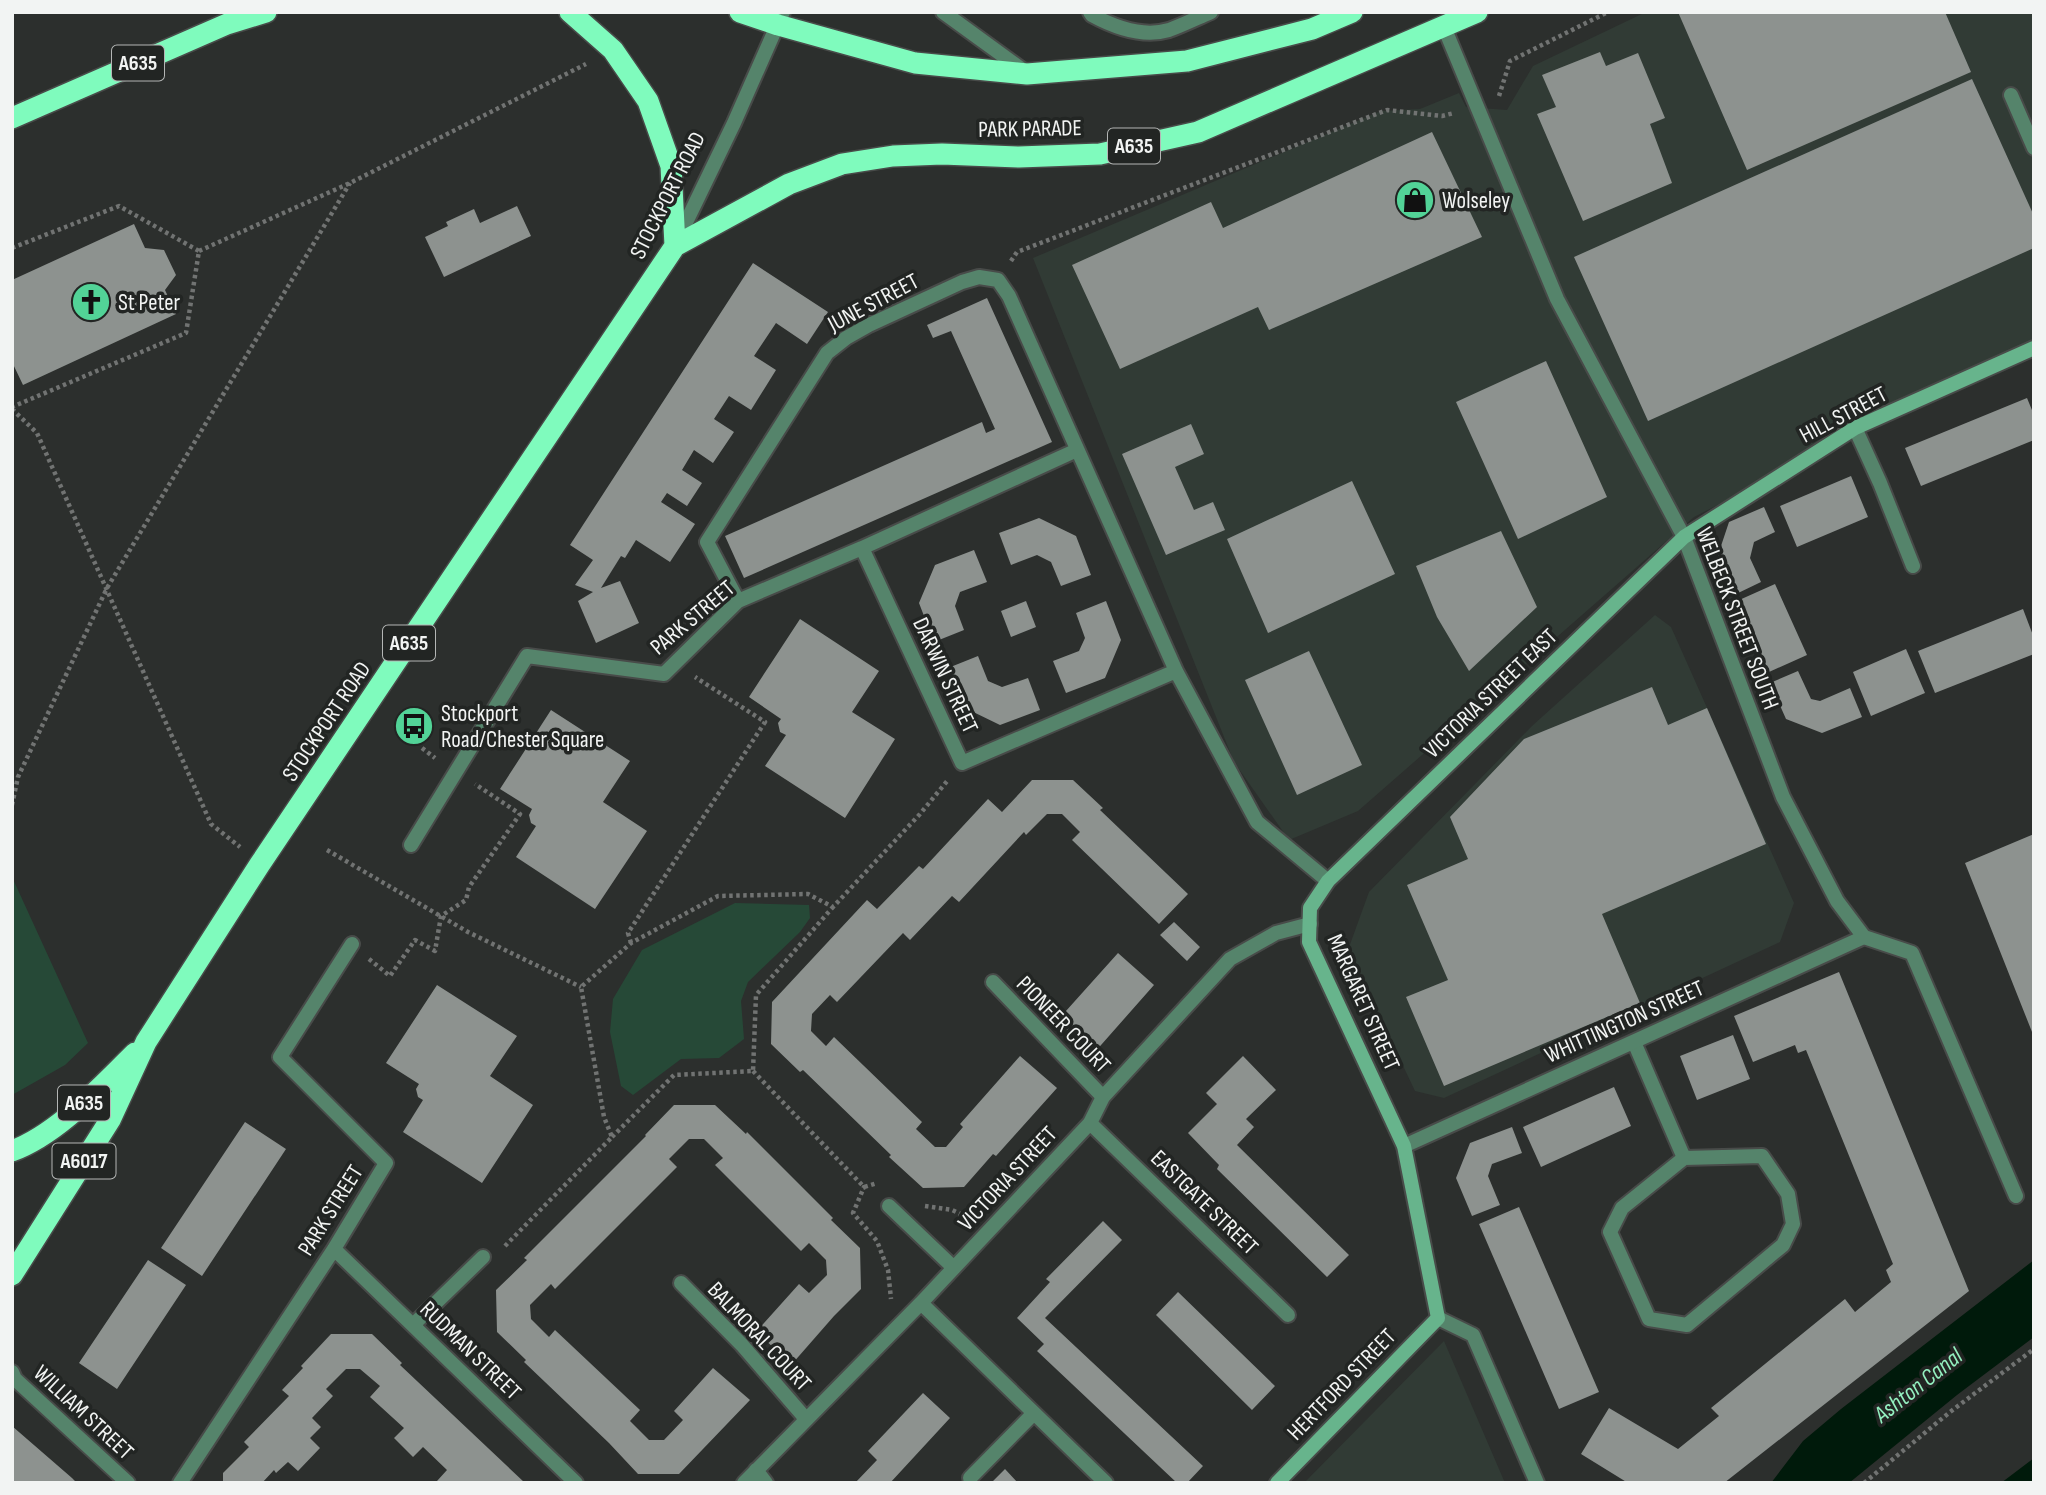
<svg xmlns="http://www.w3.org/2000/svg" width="2046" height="1495" viewBox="0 0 2046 1495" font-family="'Sofia Sans Condensed',sans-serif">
<rect width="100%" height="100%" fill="#2c2f2d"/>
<path fill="#313b35" d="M1646,12H2034V344L1694,517L1358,811L1289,840L1234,762L1033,258L1381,111L1420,109L1459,93L1466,107L1507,110L1533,66Z
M1655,615L1671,627L1794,903L1780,942L1444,1098L1415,1091L1348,950L1369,892L1532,726Z
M1444,1341L1505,1483H1304Z"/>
<path fill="#264937" d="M12,877L88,1043L65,1065L12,1095Z
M735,903L809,905L810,918L800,932L748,982L741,1001L744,1039L719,1058L681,1059L633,1095L621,1086L610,1032L613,999L642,950Z"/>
<path fill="#001a0b" d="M2034,1260V1337L1957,1395L1849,1483H1771L1803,1441L1841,1409Z
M2034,1458V1483H2001Z"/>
<path fill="#8d928f" d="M1678,12H1945L1971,72L1747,170Z
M1600,52L1606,66L1638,53L1665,118L1650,124L1672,183L1583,221L1537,114L1556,107L1542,75Z
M1972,79L2034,216V248L1648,421L1574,257Z
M1432,132L1482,237L1269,330L1258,307L1120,369L1072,265L1211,202L1223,228Z
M517,206L531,236L444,277L425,237L448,226L446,222L474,209L480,223Z
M134,224L145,248L164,250L176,275L165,290L176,314L23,385L12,362V280Z
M753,263L828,312L807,344L776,323L754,356L776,370L751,410L729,396L714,419L734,432L713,463L694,450L682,470L702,483L687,506L667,493L661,502L695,524L670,562L636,540L625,558L621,556L601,588L620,581L639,623L596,643L578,601L593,592L575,585L593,560L570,545Z
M987,298L1052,442L744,578L725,536L982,422L986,433L995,429L951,331L933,338L927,325Z
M1546,361L1607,497L1518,539L1456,402Z
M2027,398L2034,415V440L1921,486L1905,448Z
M1191,424L1204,454L1175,467L1194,510L1213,502L1225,530L1166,555L1122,454Z
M1851,476L1868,517L1797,547L1780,506Z
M1352,481L1395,574L1268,633L1227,539Z
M1764,507L1775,532L1754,542L1750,558L1761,582L1734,595L1717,558L1729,522Z
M1039,518L1076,536L1091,575L1061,586L1051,562L1037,555L1011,565L999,533Z
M1501,531L1537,607L1469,671L1437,617L1416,566Z
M974,550L987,582L960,592L955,606L964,630L934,642L919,603L935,565Z
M1775,584L1807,655L1769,672L1737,601Z
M1026,601L1036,627L1011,637L1001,611Z
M1106,601L1121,640L1105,678L1066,693L1053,661L1079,651L1085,638L1076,613Z
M2023,609L2034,638V654L1935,693L1918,651Z
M800,619L879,671L852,712L895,739L845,818L765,766L786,735L780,732L778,723L781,719L749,697Z
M1906,649L1925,693L1871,716L1853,672Z
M1309,651L1362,765L1297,795L1245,680Z
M978,656L988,681L1002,687L1028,678L1040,710L1000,725L963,707L948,668Z
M1798,671L1811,699L1820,701L1850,688L1862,717L1822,733L1786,719L1770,683Z
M1652,687L1668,725L1707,708L1766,844L1602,914L1640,1003L1444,1086L1406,997L1448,980L1407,885L1468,859L1450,817L1524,739Z
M551,710L630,761L603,802L647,831L595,909L516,857L536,826L531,823L529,815L532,809L500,789Z
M1032,780H1073L1103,808L1100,810L1188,894L1159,924L1072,840L1080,832L1062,814H1047L1026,835L1024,832L959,902L952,896L910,940L903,933L837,1002L830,995L812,1014L811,1031L826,1046L834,1037L922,1122L916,1129L935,1147H946L963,1127L960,1124L1020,1056L1057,1088L996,1156L993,1154L964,1187L923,1188L889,1157L891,1155L803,1070L800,1072L771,1044L772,1002L867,900L877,909L919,866L923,869L988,799L1002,812Z
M2034,834V1037L1965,863Z
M1174,922L1200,947L1187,961L1160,935Z
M1118,953L1154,985L1094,1053L1057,1021Z
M1839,972L1969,1291L1724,1483H1628L1581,1454L1609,1408L1678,1449L1719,1416L1711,1408L1845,1299L1855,1312L1891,1282L1886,1270L1893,1264L1806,1050L1798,1053L1795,1045L1753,1062L1734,1016Z
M437,985L517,1036L490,1076L533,1105L482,1183L403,1132L423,1100L418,1097L416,1089L419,1084L386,1063Z
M1733,1035L1750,1079L1697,1100L1680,1056Z
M1243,1056L1276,1090L1246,1119L1254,1127L1237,1145L1349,1255L1327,1277L1217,1169L1219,1165L1188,1133L1217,1104L1206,1093Z
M1614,1087L1631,1126L1541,1167L1523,1127Z
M674,1105H715L746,1134L747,1132L833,1218L831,1220L860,1248L861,1289L834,1316L792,1364L756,1332L799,1284L809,1293L827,1275L826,1260L809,1243L801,1251L715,1165L723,1158L704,1139H689L669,1159L677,1167L555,1289L551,1284L530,1305L531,1319L549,1337L555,1330L640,1410L630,1421L649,1440H664L683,1420L674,1411L713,1368L750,1400L679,1474H638L609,1443L524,1362L526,1360L497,1332L496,1290L527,1260L524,1258L646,1136L645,1135Z
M245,1122L286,1149L202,1276L161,1248Z
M1512,1127L1522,1153L1492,1164L1488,1176L1500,1205L1472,1216L1456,1178L1470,1143Z
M1519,1207L1599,1392L1559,1409L1479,1224Z
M1103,1221L1122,1240L1045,1318L1203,1466L1187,1483H1177L1037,1351L1044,1344L1017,1318L1050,1282L1046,1279Z
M148,1260L186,1285L117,1389L79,1363Z
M1178,1292L1275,1386L1252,1410L1156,1315Z
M331,1334H372L402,1363L400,1365L525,1483H438L437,1481L447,1470L423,1447L413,1457L394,1438L404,1428L370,1397L380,1386L360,1369H346L326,1389L333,1396L312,1418L321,1427L310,1438L320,1448L298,1471L288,1462L276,1473L274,1470L262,1483H223V1473L249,1447L244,1442L289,1396L282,1390L303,1368L301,1366Z
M923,1393L950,1418L890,1483H855L877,1460L868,1451Z
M12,1426L72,1478L77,1483H12Z
M1005,1469L1018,1483H991Z"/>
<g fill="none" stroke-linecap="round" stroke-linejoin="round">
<g stroke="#484b49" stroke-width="18">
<path id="lane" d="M1090,12L1092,15C1114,27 1142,38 1169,30C1183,25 1197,18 1211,12
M1634,1042L1684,1158L1762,1156L1788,1194L1793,1224L1783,1245L1687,1325L1649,1319L1610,1232L1622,1208L1684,1158"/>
</g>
<g stroke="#484b49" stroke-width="18">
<path id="street" d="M943,12L1024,71
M1444,27L1557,299L1684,537L1783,797L1837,901L1864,937L1912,953L2016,1196
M2011,95L2034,148
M676,243L734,123L783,12
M1855,428L1880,483L1913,566
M862,548L962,763L1176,671
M738,601L707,542L827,353L846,338L869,325L962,282L979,277L998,280L1009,296L1176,671L1257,822L1328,881
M411,845L527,656L664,674L738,601L862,548L1077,450
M993,982L1103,1097
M1090,1123L1288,1315
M1404,1146L1864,937
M889,1206L954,1268
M334,1249L576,1483
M681,1283L742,1345L806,1419
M921,1303L1106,1483
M1438,1318L1473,1335L1537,1483
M413,1325L483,1257
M12,1372L15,1379L128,1483
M756,1470L766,1483
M970,1478L1034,1413
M180,1483L334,1249L386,1163L280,1057L352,944
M744,1483L921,1303L1090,1123L1103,1097L1230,959L1276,933L1310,924"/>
</g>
<g stroke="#484b49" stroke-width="18">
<path id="secondary" d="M1277,1483L1438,1318L1404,1146L1309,942L1310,908L1328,881L1684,537L1855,428L2034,348"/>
</g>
<g stroke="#484b49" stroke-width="24">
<path id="highway" d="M570,12L613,50L648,101L671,166L675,246
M740,12L778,25L915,63L1027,74L1187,61L1312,29L1352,12
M12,118L227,24L266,12
M12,1151C58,1134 100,1087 135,1053
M12,1275L110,1120L146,1042L260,864L675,246L789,184L842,164L893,156L942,154L1019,157L1100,154L1198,132L1477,12"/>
</g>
<path stroke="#717372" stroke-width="4.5" stroke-dasharray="3.5 3.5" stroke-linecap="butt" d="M1499,96L1510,61L1608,12
M12,248L119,206L199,251L186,333L12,407
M199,251L350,183L586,64
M1011,261L1017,252L1387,110L1442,116L1454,113
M12,409L37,433L211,824L240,847
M422,748L435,758
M12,805L18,777L107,588L350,183
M327,850L468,932L581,987
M631,943L628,933L765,722L695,677
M369,959L390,976L415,940L435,951L441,916L466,900L469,887L520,814L475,784
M753,1071L864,1187L877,1183
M612,1137L674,1075L753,1071L756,995L833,907
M866,1188L864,1187L853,1213L877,1241L888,1270L891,1299
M925,1206L952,1210L967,1217
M505,1246L612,1137L604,1117L581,987L631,943L718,896L808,894L833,907L920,814L948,780
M1864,1483L1950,1412L2034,1349"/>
<use href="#lane" stroke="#55846b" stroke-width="14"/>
<use href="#street" stroke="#55846b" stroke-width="14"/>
<use href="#secondary" stroke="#67b48c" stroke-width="14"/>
<use href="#highway" stroke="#7ffbbd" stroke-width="21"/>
</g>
<defs>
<g id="shop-disc" transform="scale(2.0125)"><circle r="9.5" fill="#52d397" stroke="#222523"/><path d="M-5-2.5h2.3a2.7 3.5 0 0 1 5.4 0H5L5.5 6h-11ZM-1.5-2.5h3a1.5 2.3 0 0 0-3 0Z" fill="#111"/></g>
<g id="church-disc" transform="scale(2.0125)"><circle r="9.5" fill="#52d397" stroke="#222523"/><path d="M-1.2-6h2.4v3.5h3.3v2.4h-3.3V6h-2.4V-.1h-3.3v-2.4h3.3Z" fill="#111"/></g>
<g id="bus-disc" transform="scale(2.0125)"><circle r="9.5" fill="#52d397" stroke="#222523"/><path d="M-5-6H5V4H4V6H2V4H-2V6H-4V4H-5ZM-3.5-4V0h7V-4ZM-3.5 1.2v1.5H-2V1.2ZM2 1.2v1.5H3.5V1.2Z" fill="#111"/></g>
</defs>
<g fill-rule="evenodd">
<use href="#shop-disc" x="1415" y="200"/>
<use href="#church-disc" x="91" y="302"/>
<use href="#bus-disc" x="414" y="726"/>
</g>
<g text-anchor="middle" stroke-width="7" stroke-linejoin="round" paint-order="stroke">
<g fill="#222523" stroke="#b4b6b5" stroke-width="2">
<rect x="112" y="45.5" width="52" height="35" rx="5"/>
<rect x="1108" y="128.5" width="52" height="35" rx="5"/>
<rect x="383" y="625.5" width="52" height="35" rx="5"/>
<rect x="58" y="1085.5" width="52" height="35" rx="5"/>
<rect x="52.5" y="1143.5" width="63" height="35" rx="5"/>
</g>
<g font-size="21" font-weight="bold" fill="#f2f4f3">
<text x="138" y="70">A635</text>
<text x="1134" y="153">A635</text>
<text x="409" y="650">A635</text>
<text x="84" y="1110">A635</text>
<text x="84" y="1168">A6017</text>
</g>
<g font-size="23" fill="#f2f4f3" stroke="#222523">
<text transform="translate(1030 128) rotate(-1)" y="8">PARK PARADE</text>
<text transform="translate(667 195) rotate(-63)" y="8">STOCKPORT ROAD</text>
<text transform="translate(873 302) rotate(-28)" y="8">JUNE STREET</text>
<text transform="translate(1843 414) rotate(-28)" y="8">HILL STREET</text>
<text transform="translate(692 617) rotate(-40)" y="8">PARK STREET</text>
<text transform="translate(1738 618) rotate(69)" y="8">WELBECK STREET SOUTH</text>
<text transform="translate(946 675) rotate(65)" y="8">DARWIN STREET</text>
<text transform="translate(1490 693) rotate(-44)" y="8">VICTORIA STREET EAST</text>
<text transform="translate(326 721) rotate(-56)" y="8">STOCKPORT ROAD</text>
<text transform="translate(1364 1002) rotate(66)" y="8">MARGARET STREET</text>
<text transform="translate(1624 1021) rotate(-24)" y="8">WHITTINGTON STREET</text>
<text transform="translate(1064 1024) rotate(46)" y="8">PIONEER COURT</text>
<text transform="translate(1007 1178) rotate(-47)" y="8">VICTORIA STREET</text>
<text transform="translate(1205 1202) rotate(44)" y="8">EASTGATE STREET</text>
<text transform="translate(330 1210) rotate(-58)" y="8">PARK STREET</text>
<text transform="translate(760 1336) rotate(47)" y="8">BALMORAL COURT</text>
<text transform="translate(471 1350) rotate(44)" y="8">RUDMAN STREET</text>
<text transform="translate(1341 1384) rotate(-46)" y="8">HERTFORD STREET</text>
<text transform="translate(84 1412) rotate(43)" y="8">WILLIAM STREET</text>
</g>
<g font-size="23" fill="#f2f4f3" stroke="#222523" text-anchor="start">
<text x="1442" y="208">Wolseley</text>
<text x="118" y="310">St Peter</text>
<text x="441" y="721">Stockport<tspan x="441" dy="26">Road/Chester Square</tspan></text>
</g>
<g font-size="24" font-style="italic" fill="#94f0c0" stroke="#222523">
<text transform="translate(1918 1385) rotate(-38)" y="8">Ashton Canal</text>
</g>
</g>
<rect width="2046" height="1495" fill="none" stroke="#f2f4f3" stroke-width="28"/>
</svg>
